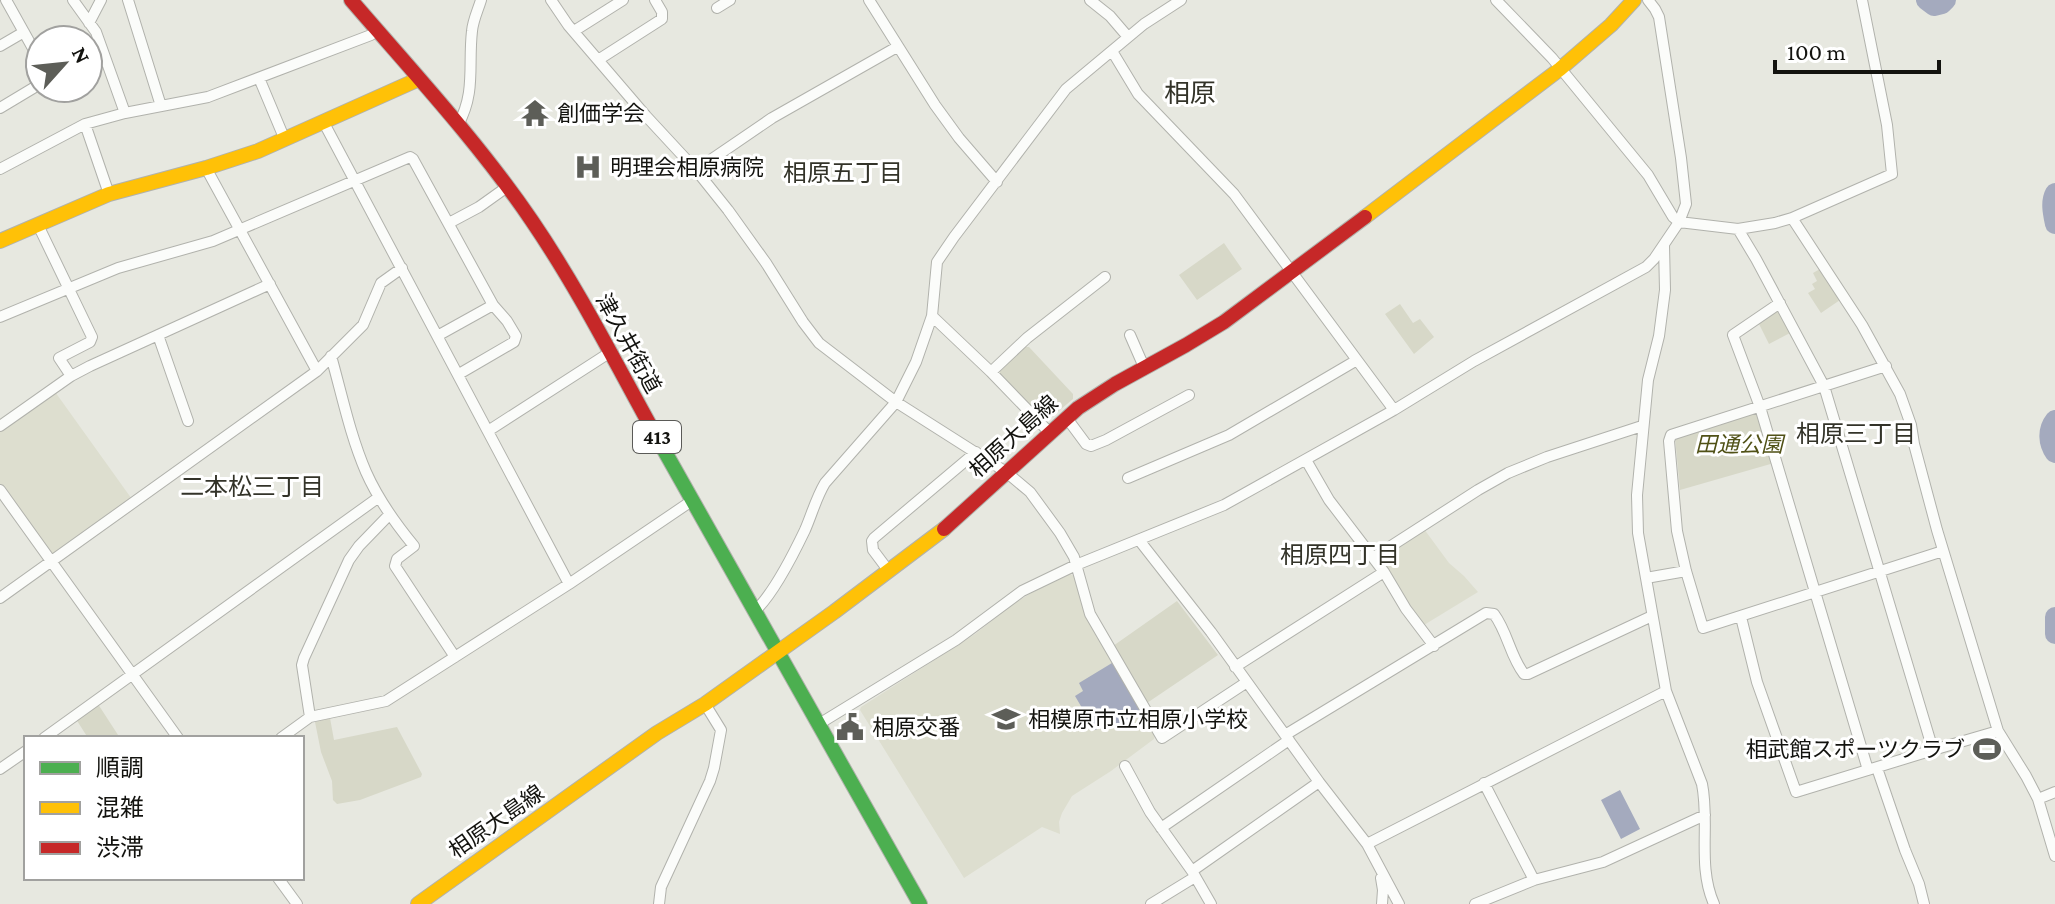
<svg xmlns="http://www.w3.org/2000/svg" width="2055" height="904" viewBox="0 0 2055 904" font-family="'Crimson Pro','Noto Sans JP',serif">
<rect width="100%" height="100%" fill="#e7e8e0"/>
<path fill="#dddecf" d="M53,389L134,502L52,561L0,490V426Z
M1424,529L1449,563L1464,576L1478,592L1424,625L1403,599L1379,559Z
M1070,574L1074,576L1088,620L1155,734L1154,739L1111,771L1072,796L1062,813L1059,822L1060,834L1042,827L964,878L860,710L861,707L975,634L1013,604L1033,592Z"/>
<path fill="#d7d8c8" d="M1224,243L1242,269L1197,300L1179,275Z
M1820,269L1840,300L1821,313L1808,293L1815,289L1812,284L1817,281L1813,273Z
M1400,304L1413,323L1420,319L1434,337L1414,354L1385,314Z
M1775,311L1779,312L1790,333L1769,344L1758,322Z
M1025,347H1029L1073,394V399L1048,420H1042L1000,376V370Z
M1757,410L1774,463L1680,490L1675,437Z
M1177,601L1218,655L1147,703L1113,646Z
M96,701L120,738H88L74,716Z
M330,718L334,740L397,727L422,774L421,777L360,800L337,804L333,800L332,781L321,752L315,722Z"/>
<path fill="#a4aabe" d="M1112,663L1141,711L1116,727H1109L1107,725L1095,730L1075,696L1083,691L1079,683Z
M1620,790L1640,829L1621,839L1601,800Z"/>
<g fill="none" stroke-linecap="round" stroke-linejoin="round">
<path stroke="#a4aabe" stroke-width="20" d="M1926,0L1934,6L1942,4L1946,0
M2055,193C2050,202 2053,214 2055,224
M2055,420C2047,430 2048,443 2055,453
M2055,617V634"/>
<g stroke="#b1b2ac" stroke-width="12">
<path id="street" d="M6,0L40,61
M73,0L96,32L125,113
M128,0L161,106
M551,0L568,25L646,116L696,170L728,210L766,263L803,322L819,343L896,402L1006,472L1030,492L1060,533L1074,557L1090,614L1162,738L1247,682
M869,0L935,105L959,138L997,182
M1090,0L1110,16L1128,37
M1496,0L1552,58L1648,175L1673,217L1679,222L1738,229L1775,223L1792,218L1892,174L1887,125L1862,0
M717,8L730,0
M89,23L101,0
M574,31L623,0
M0,46L24,32
M1112,51L1138,94L1234,194L1394,410
M598,60L662,19V12L655,0
M88,66L105,60
M259,78L285,140
M0,108L40,84
M324,123C406,276 487,430 569,584
M85,124L109,194
M458,125C476,92 468,66 472,31C473,20 478,10 481,0
M206,168L317,371
M0,169L85,124L125,113L208,97L371,35L377,30
M696,170L772,118L897,47
M1792,218L1862,325L1900,394L1911,425L1914,444L1937,530L1998,731
M449,223L479,207L507,187
M38,225L92,337L90,342L59,358L71,376
M1738,229L1756,259L1824,386L1933,750L1998,731L2026,776L2038,799L2055,856
M1664,245L1665,290L1659,336L1648,380L1637,495L1638,533L1666,691L1702,784C1710,823 1697,866 1714,904
M1780,303L1733,335L1760,407L1868,770
M932,316L991,372L1049,432
M0,317L118,268L213,241L410,157L413,159L493,305L439,335
M158,335L188,421
M1130,335L1144,367
M331,356C342,395 350,435 366,472C378,499 395,523 414,546L397,559L395,566L455,657
M1886,366L1671,435L1669,441L1677,531L1686,571L1703,628L1943,551
M991,372L1027,338L1105,277
M459,374L514,342L516,336L507,321L493,305
M1066,417L1086,444L1091,446L1106,440L1189,395
M0,426L71,376L90,366L270,284
M488,431L609,353
M1306,460L1329,500L1384,572L1406,609L1434,646
M1128,478L1229,435L1357,360
M0,490L178,738
M1139,540L1211,632L1319,782L1367,844L1399,904
M1374,557L1478,490L1508,473L1547,457L1642,426
M888,570L873,550L872,541L874,538L976,452
M1646,578L1686,571
M0,598L317,371L363,325L381,283L402,268
M755,611C773,594 794,553 805,530C812,514 816,498 825,483L896,402L916,362L932,316L937,262L954,237L1066,89L1144,24L1181,0
M1741,617L1757,682L1796,792L1933,750
M1235,667L1384,572
M310,717L302,665L304,658L349,560L359,546L389,515
M819,724L956,640L1022,591L1076,565L1224,505L1394,410L1474,361L1646,267L1654,259L1679,222L1686,204L1681,158L1659,17L1655,9L1648,0
M1285,735L1486,613L1494,614C1508,633 1510,656 1524,674H1528L1652,616
M44,738L379,497
M281,738L310,717L386,701L569,584L693,500
M1125,766L1150,812L1192,871L1211,904
M1877,768L1905,850L1919,884L1924,904
M0,769L26,751
M1484,783L1534,880
M2038,799L2055,792
M1161,828L1289,740
M1367,844L1666,691
M1192,871L1319,782
M278,878L297,904
M1381,878L1383,890L1382,904
M659,904L661,887L710,781L714,768L721,730L705,704
M1151,904L1195,877
M1475,904L1534,880L1603,862L1705,815"/>
</g>
<g stroke="#b1b2ac" stroke-width="16">
<path id="fast" d="M651,427L920,904"/>
</g>
<g stroke="#b1b2ac" stroke-width="16">
<path id="slow" d="M1365,217L1560,69L1611,25L1634,0
M0,241L109,194L206,168L258,151L419,79
M418,904L657,733L705,704L834,612L944,529"/>
</g>
<g stroke="#b1b2ac" stroke-width="16">
<path id="jam" d="M351,0C413,72 479,143 532,221C577,287 613,358 651,427
M944,529L1078,408L1115,384L1186,345L1224,322L1365,217"/>
</g>
<use href="#street" stroke="#fbfcfa" stroke-width="10"/>
<use href="#fast" stroke="#4caf50" stroke-width="14"/>
<use href="#slow" stroke="#ffc107" stroke-width="14"/>
<use href="#jam" stroke="#c62828" stroke-width="14"/>
</g>
<defs>
<g id="temple-bare" transform="scale(2.16)"><path d="M0-6L5-2H3V0L6.5 2.5H4V6H1.5V3h-3V6H-4V2.5H-6.5L-3 0V-2H-5Z" fill="#5d5e58" stroke="#fff" stroke-width="2.5" paint-order="stroke"/></g>
<g id="hospital-bare" transform="scale(2.16)"><path d="M-5-5h3v3.5h4V-5h3V5h-3V1.5h-4V5h-3Z" fill="#5d5e58" stroke="#fff" stroke-width="2.5" paint-order="stroke"/></g>
<g id="school-bare" transform="scale(2.16)"><path d="M0-5L7-2L0 1L-7-2ZM-4 1L0 2.5L4 1V4Q0 6-4 4Z" fill="#5d5e58" stroke="#fff" stroke-width="2.5" paint-order="stroke"/></g>
<g id="civic-bare" transform="scale(2.16)"><path d="M-.6-6.5H3V-4.5H.6V-3L4-1V1h2V6H-6V1h2V-1L-.6-3ZM-1.2 2.5V6h2.4V2.5Z" fill="#5d5e58" stroke="#fff" stroke-width="2.5" paint-order="stroke"/></g>
<g id="stadium-bare" transform="scale(2.16)"><path d="M0-5a6.5 5 0 1 0 0 10a6.5 5 0 1 0 0-10ZM-3.5-1.8h7v3.6h-7Z" fill="#5d5e58" stroke="#fff" stroke-width="2.5" paint-order="stroke"/></g>
</defs>
<g fill-rule="evenodd">
<use href="#temple-bare" x="535" y="113"/>
<use href="#hospital-bare" x="588" y="167"/>
<use href="#school-bare" x="1006" y="719"/>
<use href="#civic-bare" x="850" y="727"/>
<use href="#stadium-bare" x="1987" y="749"/>
</g>
<g text-anchor="middle" stroke-width="6" stroke-linejoin="round" paint-order="stroke">
<rect fill="#fff" stroke="#5a5a57" stroke-width="2" x="633" y="421" width="48" height="32" rx="6"/>
<g font-size="20" font-weight="bold" fill="#13130f">
<text x="657" y="444">413</text>
</g>
<g font-size="22" fill="#13130f" stroke="#fff" text-anchor="start">
<text x="557" y="121">創価学会</text>
<text x="610" y="175">明理会相原病院</text>
<text x="1028" y="727">相模原市立相原小学校</text>
<text x="872" y="735">相原交番</text>
<text x="1965" y="757" text-anchor="end">相武館スポーツクラブ</text>
</g>
<g font-size="22" fill="#13130f" stroke="#fff">
<text transform="translate(629 343) rotate(61)" y="8">津久井街道</text>
<text transform="translate(1013 436) rotate(-42)" y="8">相原大島線</text>
<text transform="translate(496 821) rotate(-35)" y="8">相原大島線</text>
</g>
<g font-size="22" font-style="italic" fill="#505116" stroke="#fff">
<text x="1739" y="452">田通公園</text>
</g>
<g font-size="24" fill="#333329" stroke="#fff">
<text x="843" y="181">相原五丁目</text>
<text x="1856" y="442">相原三丁目</text>
<text x="252" y="495">二本松三丁目</text>
<text x="1340" y="563">相原四丁目</text>
</g>
<g font-size="26" fill="#333329" stroke="#fff">
<text x="1190" y="102">相原</text>
</g>
</g>
<rect x="24" y="736" width="280" height="144" fill="#ffffff" stroke="#a1a19f" stroke-width="2"/>
<rect x="40" y="762" width="40" height="12" fill="#4caf50" stroke="#a1a19f" stroke-width="2"/>
<text x="96" y="776" font-size="24" fill="#13130f">順調</text>
<rect x="40" y="802" width="40" height="12" fill="#ffc107" stroke="#a1a19f" stroke-width="2"/>
<text x="96" y="816" font-size="24" fill="#13130f">混雑</text>
<rect x="40" y="842" width="40" height="12" fill="#c62828" stroke="#a1a19f" stroke-width="2"/>
<text x="96" y="856" font-size="24" fill="#13130f">渋滞</text>
<g transform="translate(64 64) rotate(63)"><circle r="38" fill="#ffffff" stroke="#a1a19f" stroke-width="2"/>
<path d="M0-6L14 30L0 20L-14 30Z" fill="#5d5e58"/>
<text y="-12" font-size="22" font-weight="bold" text-anchor="middle" fill="#13130f">N</text>
</g>
<path d="M1775 60v12h164v-12" fill="none" stroke="#13130f" stroke-width="4"/>
<text x="1787" y="60" font-size="24" fill="#13130f" stroke="#ffffff" stroke-width="6" paint-order="stroke">100 m</text>
</svg>
